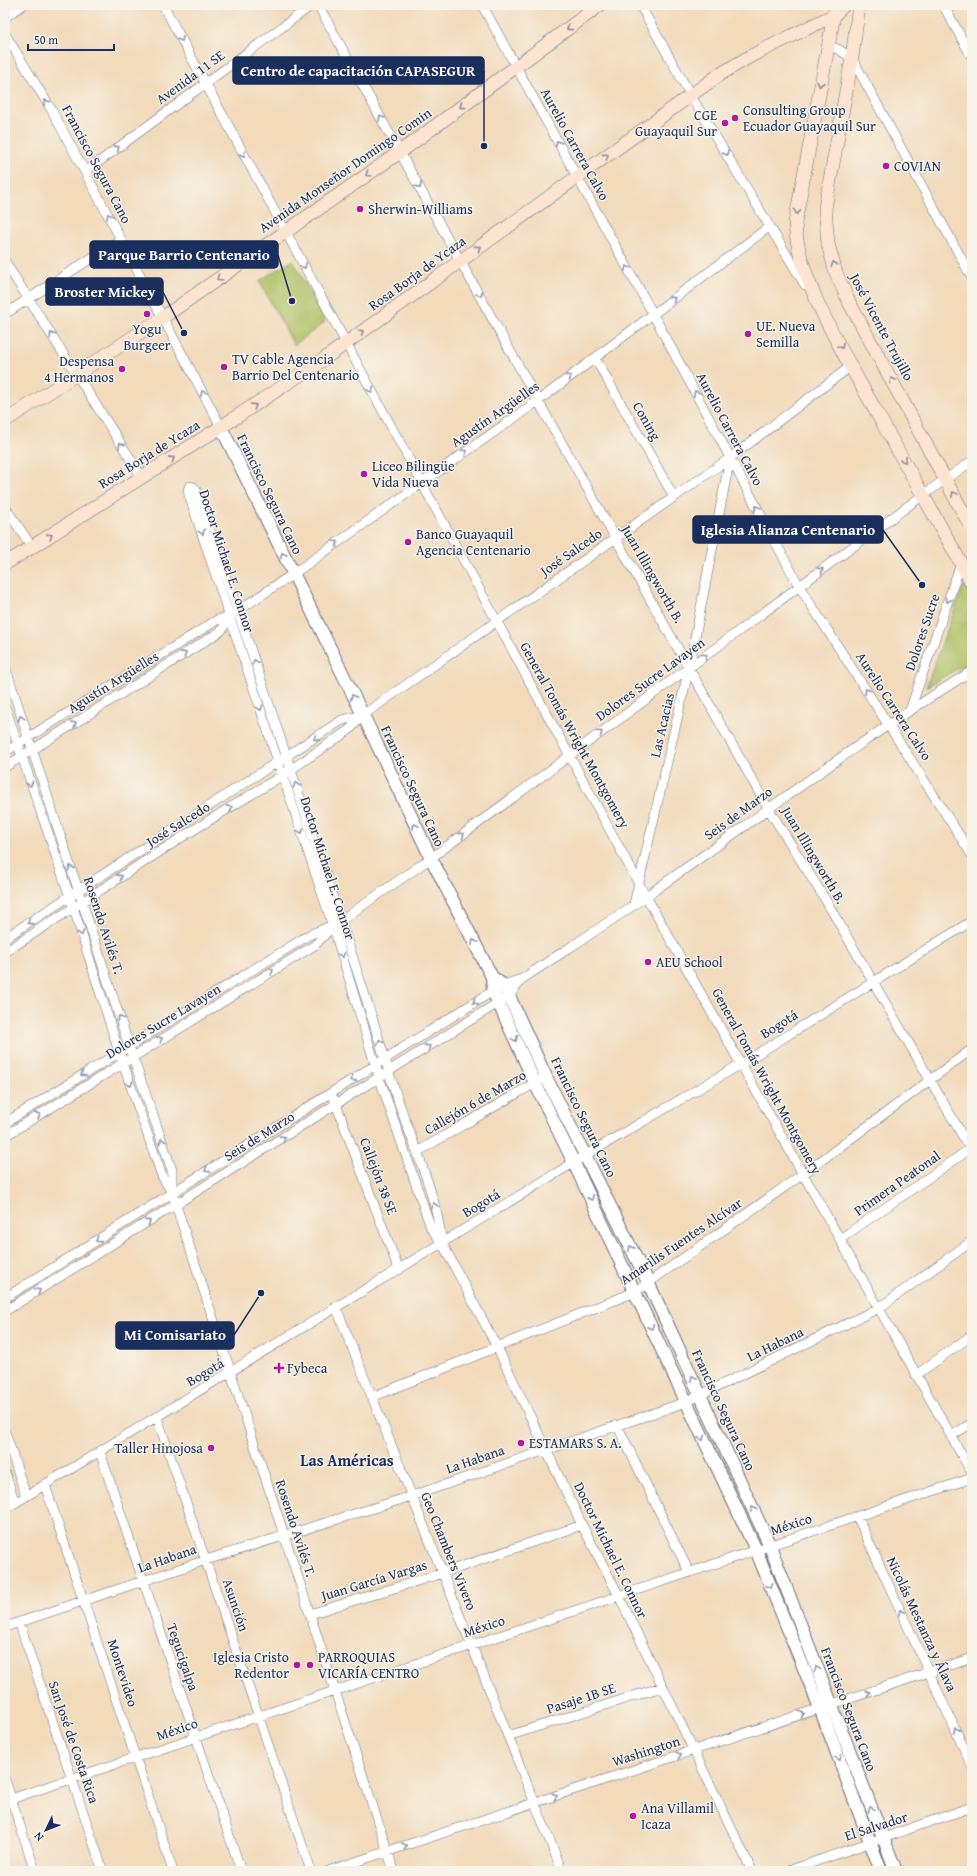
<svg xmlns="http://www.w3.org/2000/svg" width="977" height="1876" viewBox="0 0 977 1876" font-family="'Gentium Book Plus',serif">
<rect width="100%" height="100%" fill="#f7f3e8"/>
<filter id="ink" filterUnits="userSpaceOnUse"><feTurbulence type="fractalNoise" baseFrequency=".025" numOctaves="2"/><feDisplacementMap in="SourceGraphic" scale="8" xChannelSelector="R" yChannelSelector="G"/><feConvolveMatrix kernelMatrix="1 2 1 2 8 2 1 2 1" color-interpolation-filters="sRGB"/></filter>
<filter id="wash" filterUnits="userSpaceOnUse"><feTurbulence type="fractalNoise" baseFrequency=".012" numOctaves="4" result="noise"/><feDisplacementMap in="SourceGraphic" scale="16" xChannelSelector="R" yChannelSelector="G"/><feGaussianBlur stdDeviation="0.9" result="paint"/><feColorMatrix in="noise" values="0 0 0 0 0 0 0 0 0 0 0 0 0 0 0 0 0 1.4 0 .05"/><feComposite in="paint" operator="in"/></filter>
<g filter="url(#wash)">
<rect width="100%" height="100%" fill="#f2dabb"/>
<path fill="#aec063" stroke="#647860" d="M293,260L325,322L294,345L259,281Z
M964,584L972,601V660L926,687Z"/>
</g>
<g filter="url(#ink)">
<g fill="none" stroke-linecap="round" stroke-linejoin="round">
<g stroke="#666b7f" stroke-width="10">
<path id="minor" d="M163,5L639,884L972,1473
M318,5L538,401L768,808L825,899L972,1152
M482,5L653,314L799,586L972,855
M640,5L691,96L805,285
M943,5L972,57
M5,17L23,5
M5,34L51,109L85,172L221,427
M827,46L838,49L852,58L972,278
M85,172L312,5
M5,262L142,477
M5,314L121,239
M595,358L674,497
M5,507L32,547
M5,666L129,1046L172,1170V1191
M5,707L70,897L119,1052L162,1176L172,1193L394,1871
M910,710L961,563
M5,752L217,620L230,616L293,574L538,401L770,226
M5,767L221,631L230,616
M634,904L689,668L730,458
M5,938L342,720L361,716
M5,952L187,834L283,775L349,730L363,715L730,458L851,366
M334,1099L399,1270
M5,1123L309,935L331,926
M5,1136L315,945L333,926L431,858L923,495L972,461
M417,1152L540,1080
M840,1239L970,1149
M442,1243C435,1184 405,1129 389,1072C365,993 339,916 313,837C275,721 236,605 196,490L194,487L190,486L188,490L189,495L333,926L379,1077L431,1228L442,1243L497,1347L582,1525L619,1596L752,1871
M5,1298L493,991L503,985L522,979C564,951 607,924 648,895C756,819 860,740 972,671
M336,1307L562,1871
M5,1311L509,996L522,979
M916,1375L972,1335
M372,1397L635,1292L803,1174L972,1049
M157,1417L311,1871
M617,1425L689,1572
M5,1432L26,1496
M951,1436L972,1423
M100,1452L241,1871
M5,1473L15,1503
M45,1485L173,1871
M5,1509L586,1155L741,1064L972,921
M857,1516L972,1766
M310,1614L443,1573L582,1525
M19,1622L103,1871
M5,1627L206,1560L412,1496L686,1402L879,1308L972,1241
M508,1736L662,1687
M5,1780L35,1871
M5,1801L972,1478
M328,1871L972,1658
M788,1871L972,1807"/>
</g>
<g stroke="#666b7f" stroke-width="14">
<path id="tertiary" d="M221,427L363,715L431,858L492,977L493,991L535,1083L574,1163L756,1550L820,1708L881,1871
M492,977L503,985L509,996L546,1077L648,1282L770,1546L896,1871"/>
</g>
<g stroke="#666b7f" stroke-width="14">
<path id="secondary" d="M859,5L852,58L825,208L828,244L836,273L849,302L972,529
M835,10L795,223C798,282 845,355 873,406C906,465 939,524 972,583
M5,421L162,318L400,152L600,5
M5,564L221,427L324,359L719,75L749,57L834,15L844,5"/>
</g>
<use href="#minor" stroke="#fff" stroke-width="9"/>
<use href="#tertiary" stroke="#fff" stroke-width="12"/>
<use href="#secondary" stroke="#fde4d1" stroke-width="13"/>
</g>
<defs><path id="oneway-chevron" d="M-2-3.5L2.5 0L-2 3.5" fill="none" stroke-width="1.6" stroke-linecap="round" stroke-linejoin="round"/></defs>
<g stroke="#8c8a98">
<use href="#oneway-chevron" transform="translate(569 28) rotate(144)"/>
<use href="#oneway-chevron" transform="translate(820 84) rotate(100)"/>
<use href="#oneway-chevron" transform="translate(462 106) rotate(144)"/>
<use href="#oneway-chevron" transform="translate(606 156) rotate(-36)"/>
<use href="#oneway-chevron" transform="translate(368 174) rotate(145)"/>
<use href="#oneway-chevron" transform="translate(797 212) rotate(100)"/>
<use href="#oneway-chevron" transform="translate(478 248) rotate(-36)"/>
<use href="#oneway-chevron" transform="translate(834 264) rotate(-107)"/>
<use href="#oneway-chevron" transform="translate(219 278) rotate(145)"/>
<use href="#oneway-chevron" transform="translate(361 332) rotate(-36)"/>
<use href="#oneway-chevron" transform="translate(841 346) rotate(61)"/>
<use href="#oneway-chevron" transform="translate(892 380) rotate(-119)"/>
<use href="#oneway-chevron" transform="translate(254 406) rotate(-33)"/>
<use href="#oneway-chevron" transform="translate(172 459) rotate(-33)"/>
<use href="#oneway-chevron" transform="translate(904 460) rotate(61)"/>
<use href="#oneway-chevron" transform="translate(954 494) rotate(-118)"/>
<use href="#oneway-chevron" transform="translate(50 536) rotate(-32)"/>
</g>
<g stroke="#8d97ae">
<use href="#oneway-chevron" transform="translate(181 39) rotate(62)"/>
<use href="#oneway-chevron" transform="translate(46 102) rotate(-122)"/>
<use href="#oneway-chevron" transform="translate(381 118) rotate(-119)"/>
<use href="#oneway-chevron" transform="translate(558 143) rotate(-119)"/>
<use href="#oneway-chevron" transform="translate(117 148) rotate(-36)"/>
<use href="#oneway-chevron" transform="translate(726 153) rotate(59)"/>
<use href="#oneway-chevron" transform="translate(243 154) rotate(61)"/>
<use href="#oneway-chevron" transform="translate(419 186) rotate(60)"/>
<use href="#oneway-chevron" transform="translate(109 216) rotate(-118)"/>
<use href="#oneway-chevron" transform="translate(304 266) rotate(61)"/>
<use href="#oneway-chevron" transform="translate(627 268) rotate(-119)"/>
<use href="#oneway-chevron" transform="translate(480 294) rotate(61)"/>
<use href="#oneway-chevron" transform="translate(673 299) rotate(-37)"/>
<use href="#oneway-chevron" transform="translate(52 335) rotate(-123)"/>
<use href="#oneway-chevron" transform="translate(569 377) rotate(-37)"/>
<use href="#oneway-chevron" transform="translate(371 390) rotate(62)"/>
<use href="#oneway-chevron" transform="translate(203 393) rotate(-118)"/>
<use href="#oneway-chevron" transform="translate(696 393) rotate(-118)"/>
<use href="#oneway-chevron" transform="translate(121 445) rotate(-122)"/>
<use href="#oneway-chevron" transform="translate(465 452) rotate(-35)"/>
<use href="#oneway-chevron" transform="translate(757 508) rotate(-118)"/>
<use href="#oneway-chevron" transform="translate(202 532) rotate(72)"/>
<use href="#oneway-chevron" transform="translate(336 543) rotate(-35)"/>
<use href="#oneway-chevron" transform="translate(283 555) rotate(-116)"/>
<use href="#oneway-chevron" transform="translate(821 570) rotate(-36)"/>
<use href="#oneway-chevron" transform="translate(948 600) rotate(109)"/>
<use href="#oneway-chevron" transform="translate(184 654) rotate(-32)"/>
<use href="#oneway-chevron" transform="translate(705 656) rotate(-36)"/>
<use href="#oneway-chevron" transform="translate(255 662) rotate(-108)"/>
<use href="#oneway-chevron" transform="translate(867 691) rotate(-123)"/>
<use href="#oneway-chevron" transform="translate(353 697) rotate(-116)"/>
<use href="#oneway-chevron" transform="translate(260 708) rotate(72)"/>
<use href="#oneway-chevron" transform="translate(21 718) rotate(-108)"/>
<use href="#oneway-chevron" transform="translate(74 724) rotate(-32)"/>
<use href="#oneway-chevron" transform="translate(600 733) rotate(-36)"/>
<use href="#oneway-chevron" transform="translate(316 738) rotate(147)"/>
<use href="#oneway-chevron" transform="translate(30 784) rotate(71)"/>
<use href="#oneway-chevron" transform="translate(296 785) rotate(-108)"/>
<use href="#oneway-chevron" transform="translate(230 808) rotate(-32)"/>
<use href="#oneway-chevron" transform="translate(415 826) rotate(-115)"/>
<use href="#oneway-chevron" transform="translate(301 831) rotate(72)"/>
<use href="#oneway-chevron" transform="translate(462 835) rotate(-36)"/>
<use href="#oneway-chevron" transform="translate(71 868) rotate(-109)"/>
<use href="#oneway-chevron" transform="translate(120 877) rotate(-33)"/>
<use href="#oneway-chevron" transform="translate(30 922) rotate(147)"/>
<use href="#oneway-chevron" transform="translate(81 933) rotate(72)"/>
<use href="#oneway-chevron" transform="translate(474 942) rotate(-117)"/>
<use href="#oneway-chevron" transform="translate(342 955) rotate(73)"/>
<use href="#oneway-chevron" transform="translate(271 971) rotate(-31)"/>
<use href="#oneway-chevron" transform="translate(475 1002) rotate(148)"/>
<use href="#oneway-chevron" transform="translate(120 1018) rotate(-108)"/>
<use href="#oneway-chevron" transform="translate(160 1039) rotate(-31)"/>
<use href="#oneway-chevron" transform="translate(515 1039) rotate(66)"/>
<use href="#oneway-chevron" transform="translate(380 1042) rotate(-108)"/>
<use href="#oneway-chevron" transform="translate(428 1047) rotate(-32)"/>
<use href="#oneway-chevron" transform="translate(83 1074) rotate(148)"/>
<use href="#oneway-chevron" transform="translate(353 1079) rotate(147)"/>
<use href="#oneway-chevron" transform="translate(130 1084) rotate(71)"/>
<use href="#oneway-chevron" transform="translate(38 1115) rotate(-32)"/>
<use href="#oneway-chevron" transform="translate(283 1138) rotate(-33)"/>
<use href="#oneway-chevron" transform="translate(162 1141) rotate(-109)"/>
<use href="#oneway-chevron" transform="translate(207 1170) rotate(148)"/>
<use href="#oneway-chevron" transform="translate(591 1198) rotate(65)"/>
<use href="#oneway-chevron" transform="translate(434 1205) rotate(-107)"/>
<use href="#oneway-chevron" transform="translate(148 1222) rotate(-33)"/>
<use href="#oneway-chevron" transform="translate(98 1240) rotate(148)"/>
<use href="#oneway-chevron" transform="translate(631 1248) rotate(-116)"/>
<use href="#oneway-chevron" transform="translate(38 1291) rotate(-31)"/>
<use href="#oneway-chevron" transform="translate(651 1327) rotate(65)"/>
<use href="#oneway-chevron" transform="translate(693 1378) rotate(-115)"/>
<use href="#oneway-chevron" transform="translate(702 1438) rotate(65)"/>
<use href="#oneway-chevron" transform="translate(753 1509) rotate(-115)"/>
<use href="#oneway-chevron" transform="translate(770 1586) rotate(68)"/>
<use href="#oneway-chevron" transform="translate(901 1612) rotate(-115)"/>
<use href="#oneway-chevron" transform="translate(817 1669) rotate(-111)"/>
<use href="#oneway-chevron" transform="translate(868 1693) rotate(-18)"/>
<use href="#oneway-chevron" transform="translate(802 1714) rotate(-18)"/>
<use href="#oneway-chevron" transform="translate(956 1730) rotate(-115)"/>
<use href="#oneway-chevron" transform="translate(679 1755) rotate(-18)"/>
<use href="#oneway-chevron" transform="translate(839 1758) rotate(69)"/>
<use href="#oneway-chevron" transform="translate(555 1796) rotate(-18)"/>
<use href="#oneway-chevron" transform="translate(871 1809) rotate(-111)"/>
<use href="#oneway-chevron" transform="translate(405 1846) rotate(-18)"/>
</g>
</g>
<g fill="#b5179e" stroke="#f7f3e8" stroke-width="1.5">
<circle cx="735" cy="118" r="4"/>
<circle cx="725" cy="123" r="4"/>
<circle cx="886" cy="166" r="4"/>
<circle cx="360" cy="209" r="4"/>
<circle cx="147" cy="314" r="4"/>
<circle cx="748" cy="334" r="4"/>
<circle cx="224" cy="367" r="4"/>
<circle cx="122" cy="369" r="4"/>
<circle cx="364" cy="474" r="4"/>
<circle cx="408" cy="542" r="4"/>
<circle cx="648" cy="962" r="4"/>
<path d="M277 1362h4v4h4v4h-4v4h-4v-4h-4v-4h4z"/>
<circle cx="521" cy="1443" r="4"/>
<circle cx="211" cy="1448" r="4"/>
<circle cx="297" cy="1665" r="4"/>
<circle cx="310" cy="1665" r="4"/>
<circle cx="633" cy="1816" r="4"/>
</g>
<g text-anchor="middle" stroke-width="3" stroke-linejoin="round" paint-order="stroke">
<g font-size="14" fill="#1b2f5e" stroke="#f7f3e8">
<text transform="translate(190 77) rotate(-36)" y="5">Avenida 11 SE</text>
<text transform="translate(575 144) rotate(61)" y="5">Aurelio Carrera Calvo</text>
<text transform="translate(97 164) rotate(62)" y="5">Francisco Segura Cano</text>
<text transform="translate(345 170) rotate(-35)" y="5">Avenida Monseñor Domingo Comin</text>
<text transform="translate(417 273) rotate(-36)" y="5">Rosa Borja de Ycaza</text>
<text transform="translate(882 327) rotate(62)" y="5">José Vicente Trujillo</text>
<text transform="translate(495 414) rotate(-35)" y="5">Agustín Argüelles</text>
<text transform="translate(647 421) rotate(60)" y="5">Coning</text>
<text transform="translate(730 429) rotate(62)" y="5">Aurelio Carrera Calvo</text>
<text transform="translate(149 454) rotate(-32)" y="5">Rosa Borja de Ycaza</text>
<text transform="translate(270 494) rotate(64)" y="5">Francisco Segura Cano</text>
<text transform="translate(571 552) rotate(-35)" y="5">José Salcedo</text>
<text transform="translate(227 561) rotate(72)" y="5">Doctor Michael E. Connor</text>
<text transform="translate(653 574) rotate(60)" y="5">Juan Illingworth B.</text>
<text transform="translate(922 632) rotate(-71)" y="5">Dolores Sucre</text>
<text transform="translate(650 679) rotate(-36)" y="5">Dolores Sucre Lavayen</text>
<text transform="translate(113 682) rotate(-32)" y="5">Agustín Argüelles</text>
<text transform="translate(894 706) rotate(57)" y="5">Aurelio Carrera Calvo</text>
<text transform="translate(662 725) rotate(-77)" y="5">Las Acacias</text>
<text transform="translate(575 735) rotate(61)" y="5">General Tomás Wright Montgomery</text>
<text transform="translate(413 786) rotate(65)" y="5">Francisco Segura Cano</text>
<text transform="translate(738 813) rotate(-36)" y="5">Seis de Marzo</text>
<text transform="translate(178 824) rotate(-32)" y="5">José Salcedo</text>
<text transform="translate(814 855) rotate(59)" y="5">Juan Illingworth B.</text>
<text transform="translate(328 868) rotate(72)" y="5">Doctor Michael E. Connor</text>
<text transform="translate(104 925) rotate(72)" y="5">Rosendo Avilés T.</text>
<text transform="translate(163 1021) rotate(-31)" y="5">Dolores Sucre Lavayen</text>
<text transform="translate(779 1024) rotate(-32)" y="5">Bogotá</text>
<text transform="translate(767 1081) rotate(61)" y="5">General Tomás Wright Montgomery</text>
<text transform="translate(475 1102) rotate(-30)" y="5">Callejón 6 de Marzo</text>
<text transform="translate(584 1117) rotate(64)" y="5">Francisco Segura Cano</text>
<text transform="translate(259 1136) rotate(-32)" y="5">Seis de Marzo</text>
<text transform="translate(379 1176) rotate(69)" y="5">Callejón 38 SE</text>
<text transform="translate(897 1183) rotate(-35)" y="5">Primera Peatonal</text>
<text transform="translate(481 1203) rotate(-31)" y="5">Bogotá</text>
<text transform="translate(681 1241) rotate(-34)" y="5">Amarilis Fuentes Alcívar</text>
<text transform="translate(775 1344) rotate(-26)" y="5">La Habana</text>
<text transform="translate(205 1372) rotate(-31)" y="5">Bogotá</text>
<text transform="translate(724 1410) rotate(65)" y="5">Francisco Segura Cano</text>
<text transform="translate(475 1459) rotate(-19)" y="5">La Habana</text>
<text transform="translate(791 1524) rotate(-18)" y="5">México</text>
<text transform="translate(296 1528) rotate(72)" y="5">Rosendo Avilés T.</text>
<text transform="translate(611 1550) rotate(64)" y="5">Doctor Michael E. Connor</text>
<text transform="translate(449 1551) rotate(68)" y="5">Geo Chambers Vivero</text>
<text transform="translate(167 1558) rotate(-19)" y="5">La Habana</text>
<text transform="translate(374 1580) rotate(-17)" y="5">Juan García Vargas</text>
<text transform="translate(236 1605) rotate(71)" y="5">Asunción</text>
<text transform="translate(922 1624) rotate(65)" y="5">Nicolás Mestanza y Álava</text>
<text transform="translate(484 1626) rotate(-18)" y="5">México</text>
<text transform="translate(183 1657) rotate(71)" y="5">Tegucigalpa</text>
<text transform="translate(123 1673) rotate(72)" y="5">Montevideo</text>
<text transform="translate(581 1698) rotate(-18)" y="5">Pasaje 1B SE</text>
<text transform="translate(849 1709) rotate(69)" y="5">Francisco Segura Cano</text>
<text transform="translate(177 1729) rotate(-19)" y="5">México</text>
<text transform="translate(74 1742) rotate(71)" y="5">San José de Costa Rica</text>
<text transform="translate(646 1751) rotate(-18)" y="5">Washington</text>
<text transform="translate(876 1826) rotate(-18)" y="5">El Salvador</text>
</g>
<g font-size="14" fill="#1b2f5e" stroke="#f7f3e8" text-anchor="start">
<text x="743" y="115">Consulting Group<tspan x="743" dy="16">Ecuador Guayaquil Sur</tspan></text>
<text x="717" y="120" text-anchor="end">CGE<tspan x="717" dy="16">Guayaquil Sur</tspan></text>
<text x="894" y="171">COVIAN</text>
<text x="368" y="214">Sherwin-Williams</text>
<text x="756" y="331">UE. Nueva<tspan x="756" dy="16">Semilla</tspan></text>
<text x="147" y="334" text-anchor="middle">Yogu<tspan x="147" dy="16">Burgeer</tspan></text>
<text x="232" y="364">TV Cable Agencia<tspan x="232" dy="16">Barrio Del Centenario</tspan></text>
<text x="114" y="366" text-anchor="end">Despensa<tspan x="114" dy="16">4 Hermanos</tspan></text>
<text x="372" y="471">Liceo Bilingüe<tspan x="372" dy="16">Vida Nueva</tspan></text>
<text x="416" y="539">Banco Guayaquil<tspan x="416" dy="16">Agencia Centenario</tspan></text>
<text x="656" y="967">AEU School</text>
<text x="287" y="1373">Fybeca</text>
<text x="529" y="1448">ESTAMARS S. A.</text>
<text x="203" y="1453" text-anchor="end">Taller Hinojosa</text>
<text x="289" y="1662" text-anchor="end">Iglesia Cristo<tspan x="289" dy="16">Redentor</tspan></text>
<text x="318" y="1662">PARROQUIAS<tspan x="318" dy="16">VICARÍA CENTRO</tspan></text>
<text x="641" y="1813">Ana Villamil<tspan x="641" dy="16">Icaza</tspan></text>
</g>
<g font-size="16" font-weight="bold" fill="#1b2f5e" stroke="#f7f3e8">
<text x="347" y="1466">Las Américas</text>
</g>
</g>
<path fill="none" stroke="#1b2f5e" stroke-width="1.5" d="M484 146L484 71M292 301L278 255M184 333L163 292M922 585L883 530M261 1293L234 1335"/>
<g fill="#1b2f5e" stroke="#f7f3e8" stroke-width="1.5">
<circle cx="484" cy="146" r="4"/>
<circle cx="292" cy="301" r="4"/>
<circle cx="184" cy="333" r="4"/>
<circle cx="922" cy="585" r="4"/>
<circle cx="261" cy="1293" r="4"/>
</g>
<g fill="#1b2f5e" stroke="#1b2f5e" stroke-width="1.5">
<rect x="233" y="57" width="251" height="27" rx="4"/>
<rect x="90" y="241" width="188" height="27" rx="4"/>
<rect x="46" y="278" width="117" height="27" rx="4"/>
<rect x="693" y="516" width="190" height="27" rx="4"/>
<rect x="116" y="1322" width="118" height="27" rx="4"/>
</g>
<g font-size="15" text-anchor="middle" font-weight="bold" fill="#fff">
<text x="358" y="76">Centro de capacitación CAPASEGUR</text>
<text x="184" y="260">Parque Barrio Centenario</text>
<text x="105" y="297">Broster Mickey</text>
<text x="788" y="535">Iglesia Alianza Centenario</text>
<text x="175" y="1340">Mi Comisariato</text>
</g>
<rect width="977" height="1876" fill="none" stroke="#f7f3e8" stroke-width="20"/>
<g transform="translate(46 1830) rotate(227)" stroke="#f7f3e8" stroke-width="3" paint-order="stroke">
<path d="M0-3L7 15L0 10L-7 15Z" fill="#1b2f5e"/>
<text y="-6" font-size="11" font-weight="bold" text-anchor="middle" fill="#1b2f5e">N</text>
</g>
<path d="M28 44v6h86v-6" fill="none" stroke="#1b2f5e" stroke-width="2"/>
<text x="34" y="44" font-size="12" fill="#1b2f5e" stroke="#f7f3e8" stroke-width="3" paint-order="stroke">50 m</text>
</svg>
